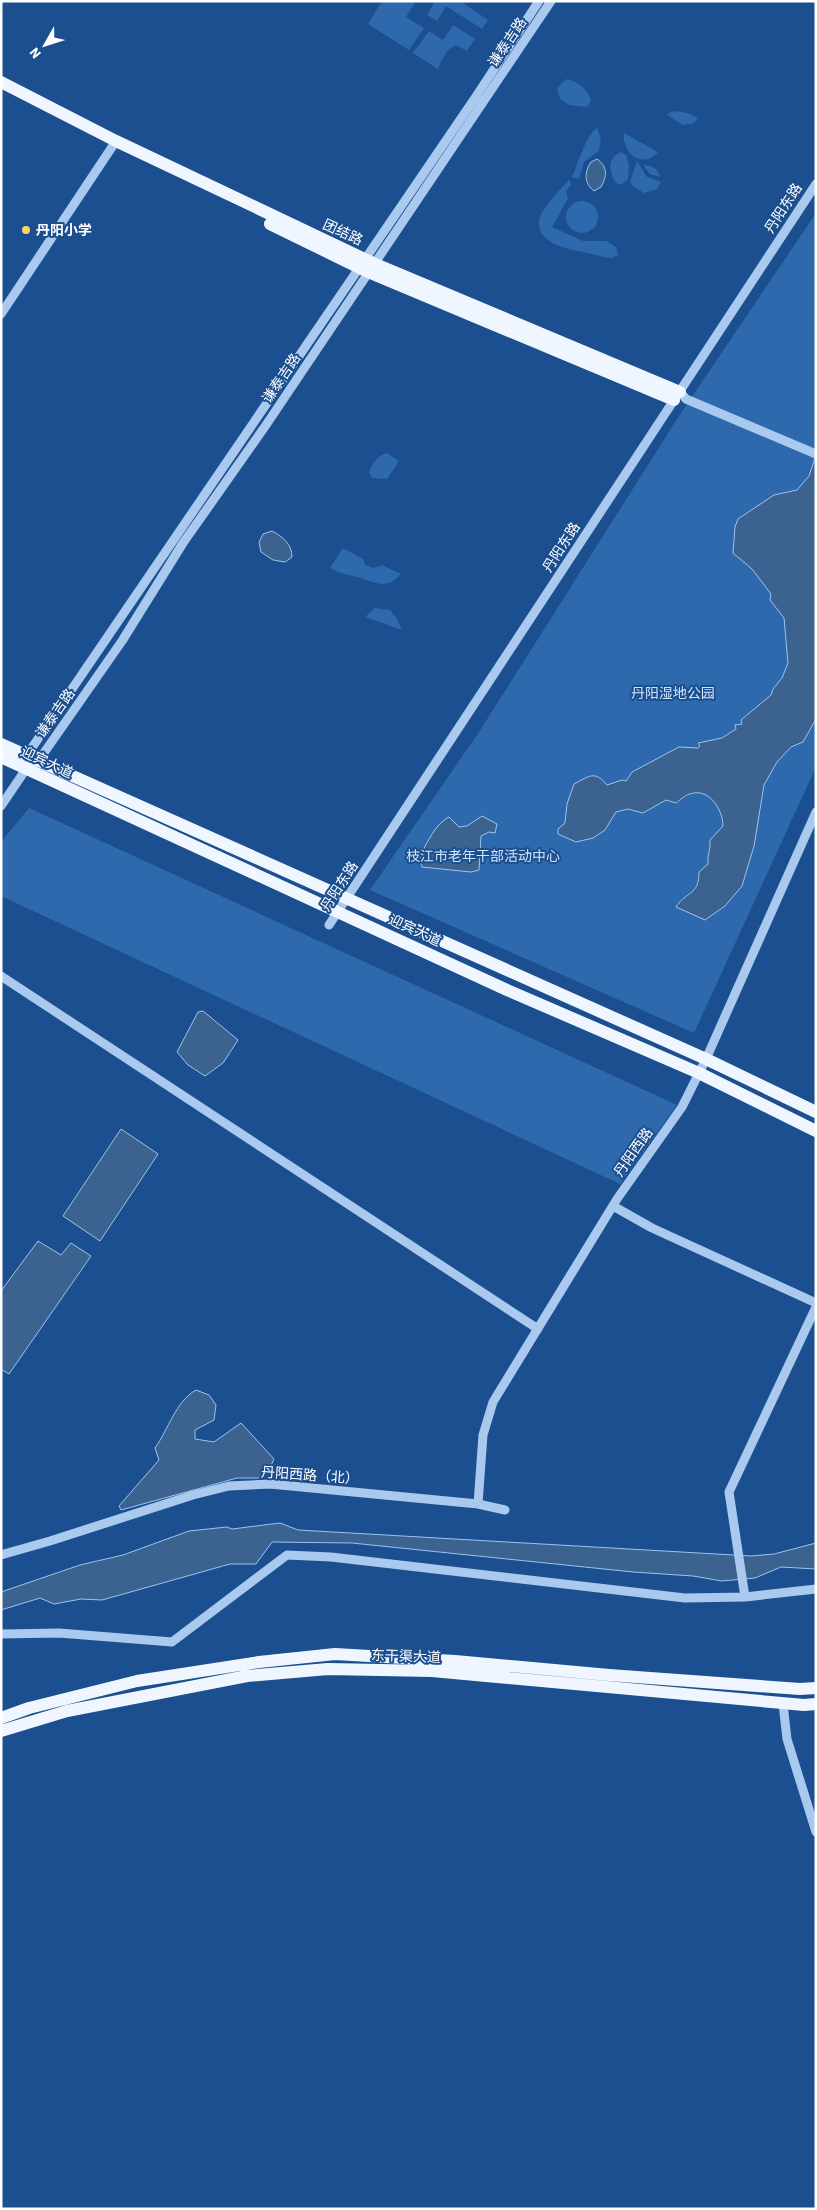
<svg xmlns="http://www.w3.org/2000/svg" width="817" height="2210" viewBox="0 0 817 2210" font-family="'Source Sans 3','Noto Sans SC',sans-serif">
<rect width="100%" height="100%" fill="#1b4f8f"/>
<path fill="#2e69ad" d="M382,1H416L406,17L424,28L409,50L368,24Z
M435,1H460L488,20L482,29L446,6L437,21L427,15Z
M453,25L475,39L467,51L456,45C444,51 442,60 438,69L413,53L429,31L443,40Z
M567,79C578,81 589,90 591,101L587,107L569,105L560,99L557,88Z
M678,111L690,114L698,118L694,123L683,125L667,115L671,112Z
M597,128L601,138L599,151L584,162L579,179L572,177C579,163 585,136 597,128Z
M624,133L658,152C642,170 622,153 624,133Z
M621,152L626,155L629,165L628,179L622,184H617C609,174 606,158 621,152Z
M637,161L647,177L661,182L657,189L644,193L633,186L630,182Z
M643,165C652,166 658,168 660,177L650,174Z
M569,180L571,185L566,191L568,198L552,227L583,241H606L616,247L618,255C616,256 614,257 611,258C605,258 597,255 592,254C576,250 542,247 539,226C537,211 560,190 569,180Z
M566 217a16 16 0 1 1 32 0a16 16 0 1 1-32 0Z
M816,213V767L694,1033L370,890L479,732L677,419Z
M387,453L399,461L387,479L372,478L369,472C372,464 378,455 387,453Z
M343,548L363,559L365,565L373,568L382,565L401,574C388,589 378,584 361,578C351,575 340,574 330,568Z
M375,608L390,610L397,619L402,630L365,617Z
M29,808L677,1105L620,1184L1,896V842Z"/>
<path fill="#3c6290" stroke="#9cc4f0" d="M597,159C608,167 607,176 601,187L594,191C584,183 584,173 591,162Z
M816,455V719L803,742L791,747L777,762L764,785L754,846L742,886L725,906L705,920L676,907C686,891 699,896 699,872L708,864C707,855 711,849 710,840L723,826C723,810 709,787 690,794C685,795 680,800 676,803L666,800L643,813L628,809L616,812L605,830L593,838L576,842L558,834V829L565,823L567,804L574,784C590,776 594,770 607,785L622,780L626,781L632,772L679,747L698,748L700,746L698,743L722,738L736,729L735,725L742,724L741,720L771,695L773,689L782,678L788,663L784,618L770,600L771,594L752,569L733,553L735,527L738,519L774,495L797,490L809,476Z
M272,531C283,537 292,544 292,557L285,562L273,560L261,552L259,542L263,534Z
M482,816L497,824L495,833L489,832L481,836L479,870L471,872L422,867L420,856C427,843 435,824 449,817L459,827L467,826Z
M203,1011L238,1040L223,1063L205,1076L188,1065L177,1052L198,1012Z
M121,1129L158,1154L100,1241L63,1216Z
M38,1241L61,1255L71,1243L91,1256L9,1374L1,1369V1291Z
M196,1390L209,1395L216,1405L214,1420L195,1430V1439L214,1442L241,1423L274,1459L269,1470L258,1478H237L121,1510L119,1506L159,1460L155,1448C168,1430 176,1401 196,1390Z
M280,1523L298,1530L751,1556L774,1554L816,1543V1569L781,1567L755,1578L722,1581L693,1576L633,1572L352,1543L272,1542L256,1564H230L102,1600L81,1599L54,1604L40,1598L1,1610V1592L80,1565L123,1555L189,1531L227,1527L232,1529Z"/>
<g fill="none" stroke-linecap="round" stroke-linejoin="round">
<path stroke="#a9c9ee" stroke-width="9" d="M1,314L116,141
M680,392L686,399L816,454
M26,761L27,755L475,98L539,1
M1,806L26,769L39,760L122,641L183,543L266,425L551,1
M329,925L816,184
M1,976L538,1329
M613,1206L652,1228L816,1303
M478,1504L483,1435L493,1402L617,1199L682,1107L706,1059L816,812
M1,1555L50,1541L193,1495L229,1486L270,1484L478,1504L505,1510
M745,1597L729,1492L816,1307
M1,1634L59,1633L172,1642L287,1555L331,1557L685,1598L745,1597L816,1589
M783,1704L787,1739L816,1832"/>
<path stroke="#f0f6ff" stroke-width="12" d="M1,82L116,141L373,263L680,392
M270,224L368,272L674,400
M1,744L706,1059L816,1112
M1,757L507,990L699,1073L816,1131
M1,1718L29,1708L137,1681L259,1662L335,1654L455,1661L609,1675L800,1689L816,1688
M1,1731L67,1711L247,1676L328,1669L432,1671L804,1705L816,1704"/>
</g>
<circle fill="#ffd166" stroke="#1b4f8f" stroke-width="2" cx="26" cy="230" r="5"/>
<g text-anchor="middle" stroke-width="4" stroke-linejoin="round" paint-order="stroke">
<g font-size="14" fill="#fff" stroke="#1b4f8f">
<text transform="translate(507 42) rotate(-56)" y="5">谦泰吉路</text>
<text transform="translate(783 208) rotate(-57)" y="5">丹阳东路</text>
<text transform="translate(343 232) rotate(25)" y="5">团结路</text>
<text transform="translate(281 378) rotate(-56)" y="5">谦泰吉路</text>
<text transform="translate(561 547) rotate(-57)" y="5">丹阳东路</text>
<text transform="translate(55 713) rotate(-55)" y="5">谦泰吉路</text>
<text transform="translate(47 762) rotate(25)" y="5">迎宾大道</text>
<text transform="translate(339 886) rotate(-57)" y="5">丹阳东路</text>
<text transform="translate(415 930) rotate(25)" y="5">迎宾大道</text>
<text transform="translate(633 1152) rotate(-55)" y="5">丹阳西路</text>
<text transform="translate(310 1475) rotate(4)" y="5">丹阳西路（北）</text>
<text transform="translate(406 1656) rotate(2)" y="5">东干渠大道</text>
</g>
<g font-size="14" font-weight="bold" fill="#fff" stroke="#1b4f8f" text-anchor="start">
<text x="36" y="235">丹阳小学</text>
</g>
<g font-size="14" fill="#cfe3fa" stroke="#1b4f8f">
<text x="673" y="698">丹阳湿地公园</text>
<text x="483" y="861">枝江市老年干部活动中心</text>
</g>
</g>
<rect width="817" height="2210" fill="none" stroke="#ffffff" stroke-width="5"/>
<g transform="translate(45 45) rotate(231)" stroke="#1b4f8f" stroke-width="4" paint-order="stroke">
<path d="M0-4L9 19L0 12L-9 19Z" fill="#ffffff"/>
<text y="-8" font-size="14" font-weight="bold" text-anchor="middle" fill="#ffffff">N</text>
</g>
</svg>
